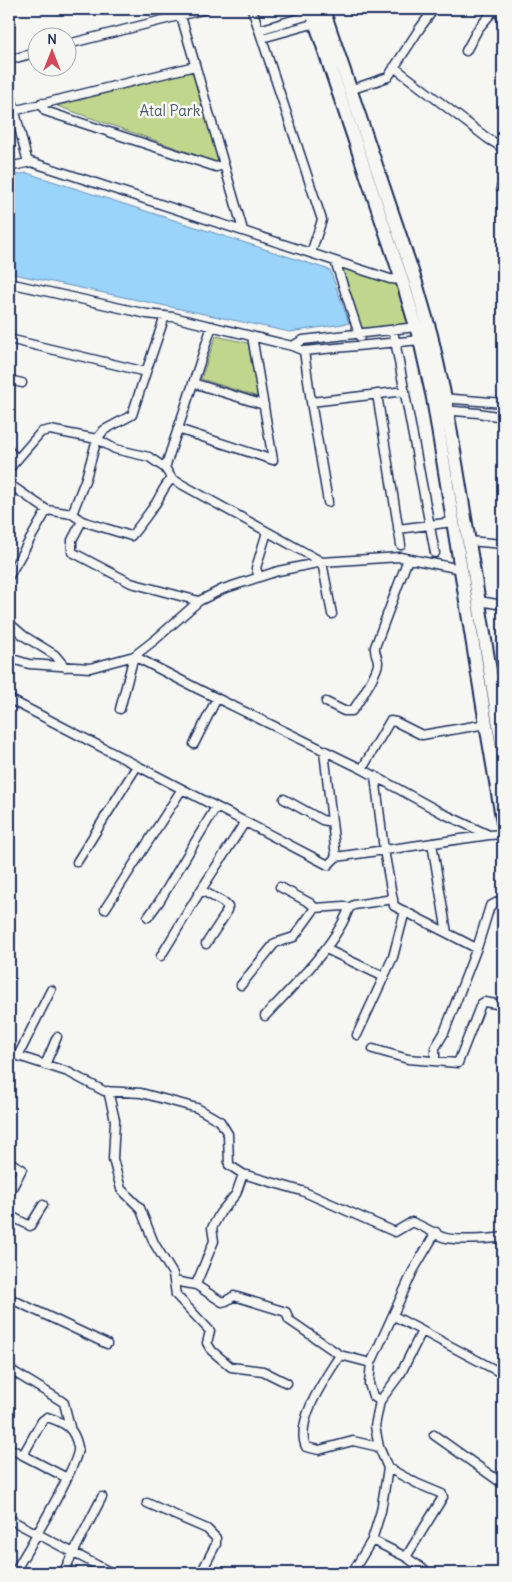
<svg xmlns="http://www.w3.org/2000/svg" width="512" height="1582" viewBox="0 0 512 1582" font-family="Delius,sans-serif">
<rect width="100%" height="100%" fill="#f6f6f2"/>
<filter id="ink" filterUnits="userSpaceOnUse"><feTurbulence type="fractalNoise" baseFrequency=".02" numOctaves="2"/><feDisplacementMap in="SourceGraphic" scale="10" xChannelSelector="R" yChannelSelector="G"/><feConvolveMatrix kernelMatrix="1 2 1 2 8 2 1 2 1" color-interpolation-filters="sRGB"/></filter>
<g filter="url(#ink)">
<path fill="#c0d68c" stroke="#6e8275" d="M192,71L219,163L57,106Z
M340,266L400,284L412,324L362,330Z
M216,336L248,343L258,397L201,379Z"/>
<path fill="#9ad4fa" stroke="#6792bc" d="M27,173L330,270L349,323L290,332L9,273V176Z"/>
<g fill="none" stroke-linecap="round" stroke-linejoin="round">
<g stroke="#1b2f5e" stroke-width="11">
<path id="minor" d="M179,9L243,230
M252,9L322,220L311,253
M497,9L503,21
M259,30L313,14
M262,38L316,23
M68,44L206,9
M466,51L478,29L495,9
M9,60L38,52
M394,67L487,138L503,148
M9,88L28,163
M350,90L388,77L420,28L434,9
M41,103L45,111L216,167L224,165
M9,112L195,66
M9,167L31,162L390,279L403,280
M501,188L503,184
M335,261L360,337
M9,283L147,314L173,317L292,346L304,351L420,340
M393,330L435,553
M9,339L146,372L132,415L104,430L97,439L86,478L72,514
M292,346L303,340L416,327
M304,351L311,402L328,502
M146,372L165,316
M9,380L22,383
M193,383L264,405
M377,394L401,545
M442,398L503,403
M311,402L405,391
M443,410L478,413L503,417
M178,429L273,460L252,336
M9,451L17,459
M165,468L212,326
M9,469L41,432L50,430L97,439L115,449L149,457L165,468L172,479
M9,484L47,510L72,514L82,521L131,536C140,526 148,514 156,503C161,495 164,485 172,479L322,562L332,614
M82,521L72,540V552L131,583L199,601
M398,529L453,522
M469,541L503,544V542
M9,576L47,510
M259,577L256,568L267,532
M479,601L503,605
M9,623L24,636L55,655L65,667
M134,656L198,689L362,769L442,813L489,835L503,834
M9,658L29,664L90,668L134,656L156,639L199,601L223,589L278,571L322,562L400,557L461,569
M9,699L182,789
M326,702L344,711H352C358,704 379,670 378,662C378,657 374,653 375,647L408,559
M120,709L134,656
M194,744L217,698
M324,751L336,857L489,835
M362,769L390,721L396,722L422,735L486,724
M375,776L384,850L394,906L447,933L432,843
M284,799L322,820L332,822
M77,862L137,766
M280,887L310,903L315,908L344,906L349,908L354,905L393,899
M201,890L223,902L228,907L225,915L206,944
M105,909L182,789L328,865L336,857
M148,917L159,902L216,807
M447,933L476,948
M326,949L384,977
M161,956L201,890L245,822
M241,985L275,943L294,937L315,908
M265,1016C291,988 337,944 349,908
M357,1035L393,957L405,911
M373,1049L408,1059L458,1063L481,1004L484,1002L503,1005
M9,1053L68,1072L104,1091L141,1093L197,1108L220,1121L228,1134L229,1165L243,1174L302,1191L395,1232L412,1222C422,1226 431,1231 440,1236C451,1242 490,1239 503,1237
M18,1056L51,990
M435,1060V1048L444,1033L478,945L490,906L503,899
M45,1065L57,1037
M108,1091L115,1120L113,1159L121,1189L140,1208L154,1243L173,1274L176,1295L210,1331L207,1343L212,1351L231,1367L263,1371L287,1383
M9,1162L22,1169L9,1194
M9,1215L30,1226L43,1205
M174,1281L196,1285L222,1302L226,1301L234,1296L286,1312L289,1320L340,1355L371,1363
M197,1282L214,1241L212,1228L220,1213L236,1194L243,1174
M9,1298L107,1344
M394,1316L503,1374
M340,1355C327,1376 294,1421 306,1447L319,1450L353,1441L379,1447
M9,1369L60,1400L64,1403L70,1427
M380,1401L373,1396L369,1384L371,1363L413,1271L436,1232
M434,1435L503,1484
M9,1448L67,1478
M388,1468L418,1484L442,1494L443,1497L406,1557
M147,1503L207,1529L216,1538V1544L201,1573
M9,1519L112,1573
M372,1540L406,1557L426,1571
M14,1573C25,1555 81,1461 78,1447C74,1427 65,1423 47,1417L42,1421L23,1455
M63,1573L102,1497
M352,1573L372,1540L381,1511L388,1468L379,1447L375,1426L380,1401L401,1373L422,1331"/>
</g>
<g stroke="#1b2f5e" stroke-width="16">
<path id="trunk" d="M311,9L333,76L404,286L420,340L433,398L486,724L503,823
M323,9L416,283L431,335L445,398L457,469L503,750"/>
</g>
<use href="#minor" stroke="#f6f6f2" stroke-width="8"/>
<use href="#trunk" stroke="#f6f6f2" stroke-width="12"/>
</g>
</g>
<g text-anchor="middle" stroke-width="5" stroke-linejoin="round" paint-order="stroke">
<g font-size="15" fill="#44596a" stroke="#f6f6f2">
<text x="170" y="116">Atal Park</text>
</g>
</g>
<rect width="512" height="1582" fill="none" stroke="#f6f6f2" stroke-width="30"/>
<rect x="15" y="15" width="482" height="1552" fill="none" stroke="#1b2f5e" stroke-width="2" filter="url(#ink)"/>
<g transform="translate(52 52)"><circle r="24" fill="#f6f6f2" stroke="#9ea6b7"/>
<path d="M0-4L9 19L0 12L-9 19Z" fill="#d1495b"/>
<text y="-8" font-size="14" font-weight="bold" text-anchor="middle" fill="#1b2f5e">N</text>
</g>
</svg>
